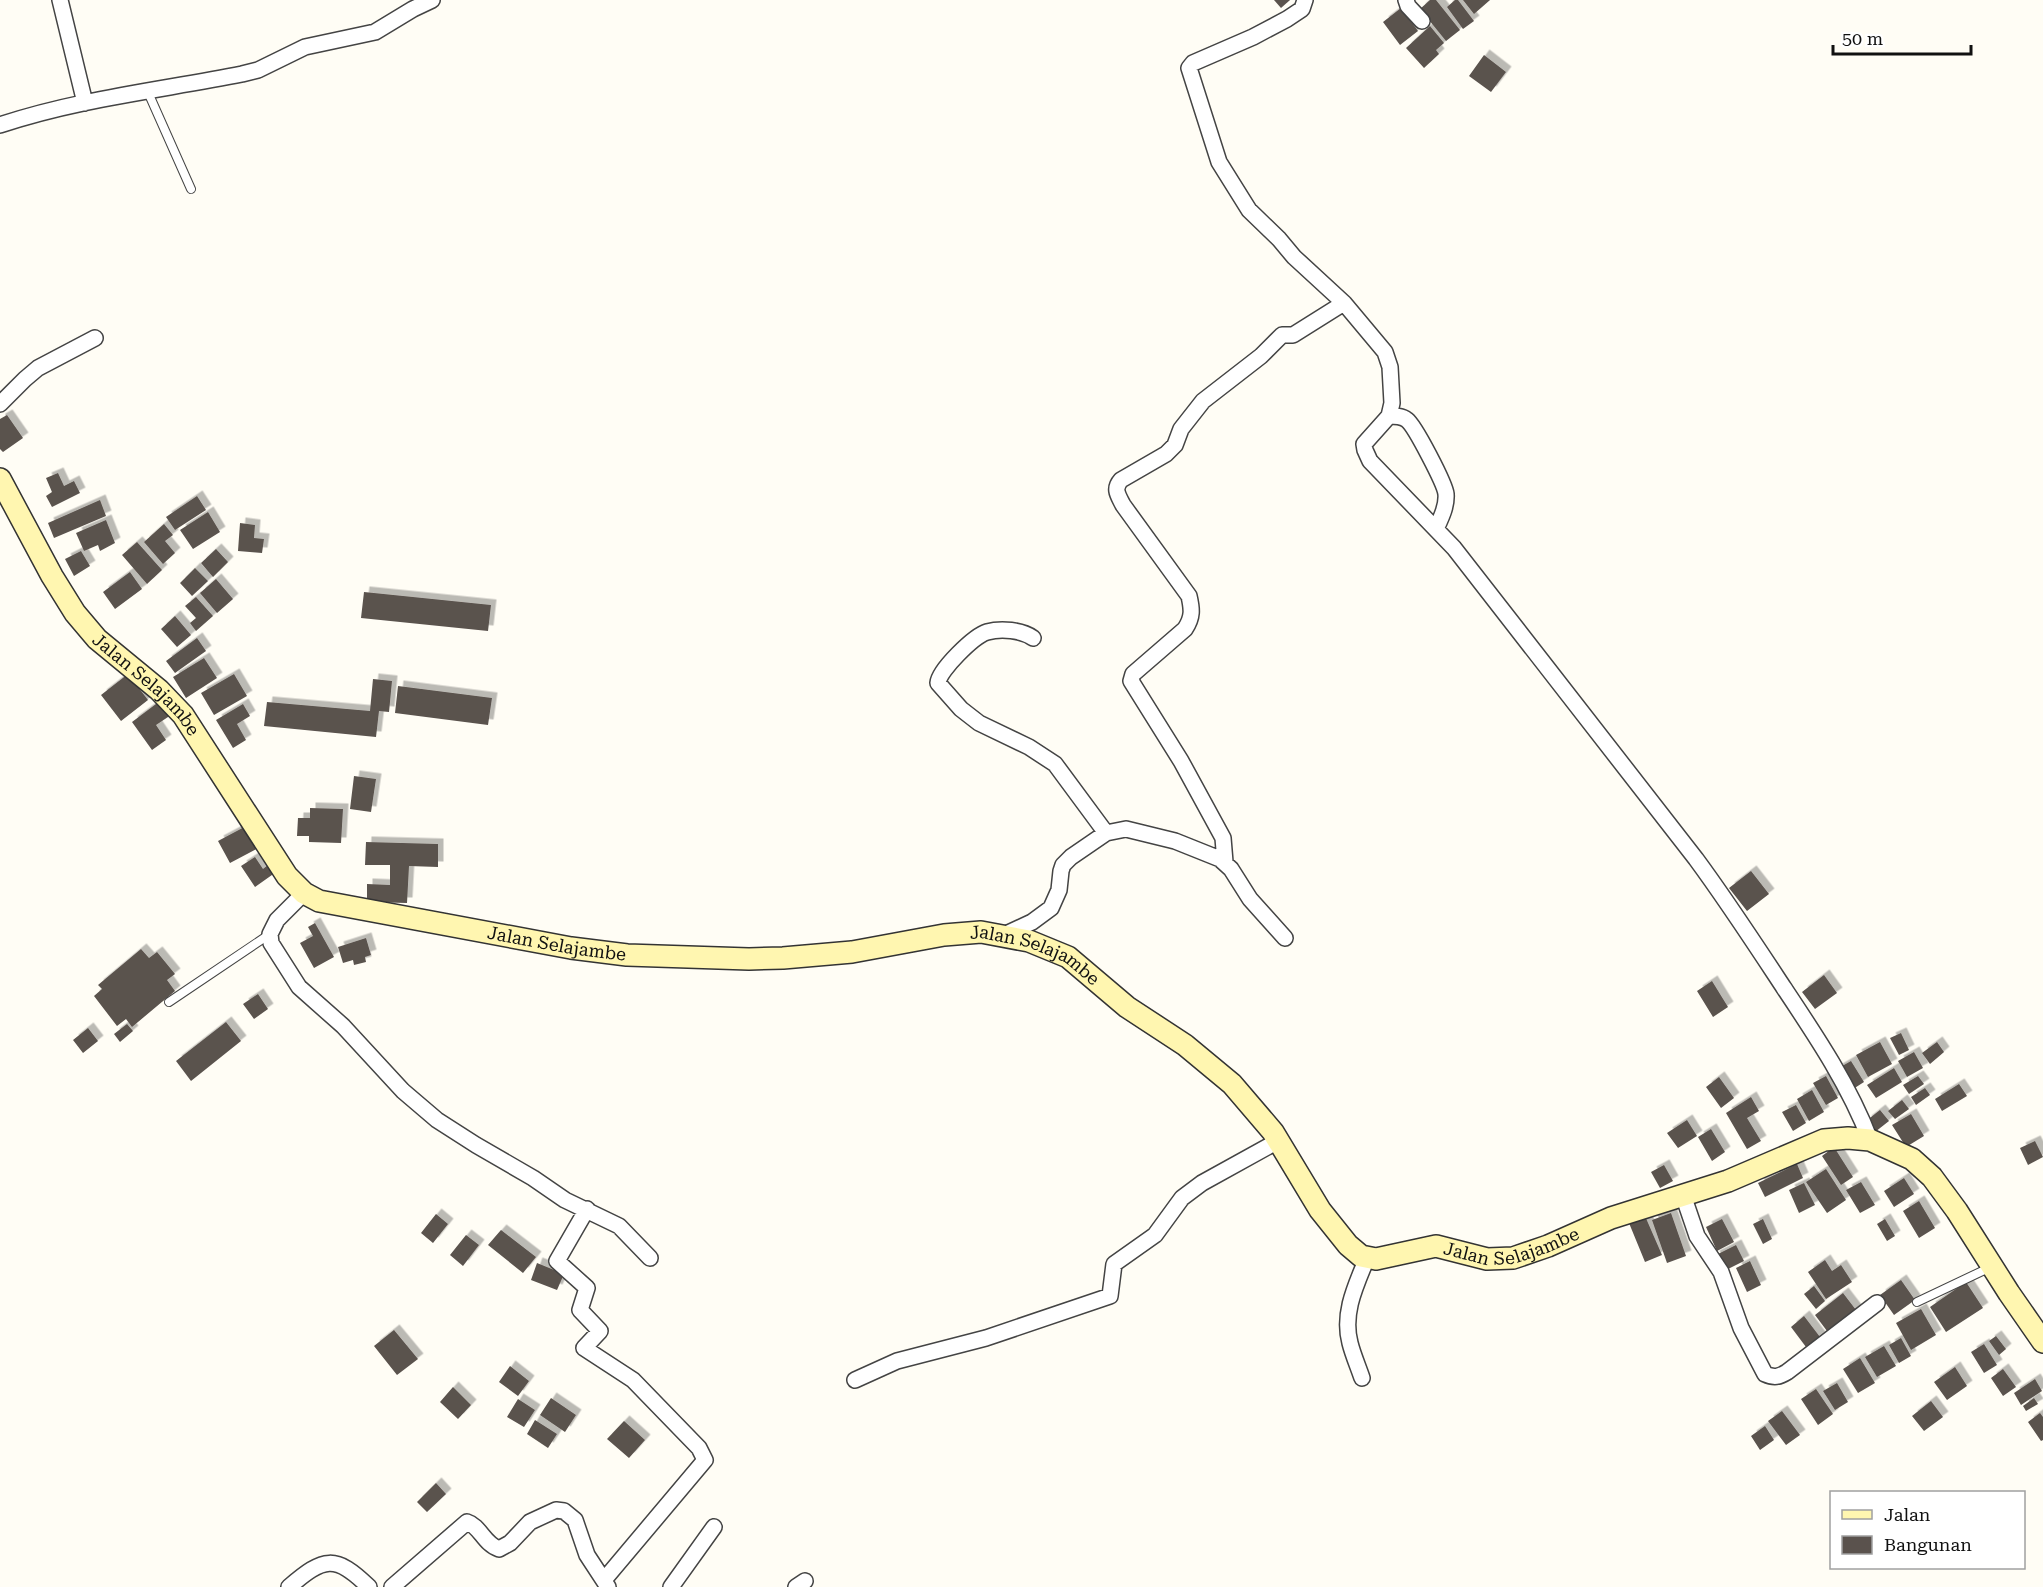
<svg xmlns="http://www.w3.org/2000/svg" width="2043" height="1587" viewBox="0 0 2043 1587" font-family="'Roboto Serif',serif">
<defs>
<filter id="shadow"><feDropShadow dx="5.5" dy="-5.5" stdDeviation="0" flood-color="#0004"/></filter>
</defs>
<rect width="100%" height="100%" fill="#fffdf5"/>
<path fill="#5a524d" filter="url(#shadow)" d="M1274,0H1290L1281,8Z
M1430,0H1436L1460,30L1446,41L1420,9Z
M1455,0H1458L1474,21L1463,29L1447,7Z
M1463,0H1490L1474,14Z
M1401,8L1418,31L1400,45L1383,22Z
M1430,26L1444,43L1436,50L1439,54L1424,68L1406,48Z
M1484,55L1506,72L1491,92L1469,76Z
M7,415L23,438L3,452L0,449V419Z
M58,473L64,486L74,481L80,493L52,507L46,496L52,492L46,478Z
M197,496L206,510L175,530L166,517Z
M100,500L106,516L54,538L48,523Z
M208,512L220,532L193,549L180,530Z
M106,520L115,543L100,551L98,545L84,551L76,533Z
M240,523L255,525L254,538L264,539L262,553L238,551Z
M164,524L173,535L165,541L175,553L163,564L144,542Z
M137,542L162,570L147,584L122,555Z
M216,549L228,562L213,577L201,563Z
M81,551L90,566L74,576L65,559Z
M195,568L208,581L192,596L180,583Z
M130,572L142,589L115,609L103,592Z
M216,579L233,599L217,613L200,593Z
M364,592L491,605L488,631L361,618Z
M196,597L213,616L196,631L190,623L196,618L185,606Z
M175,616L191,635L177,647L161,629Z
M197,638L206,651L175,673L166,661Z
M204,658L217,678L186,698L173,677Z
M128,674L148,700L121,721L101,695Z
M234,674L247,696L214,715L201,693Z
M373,679L392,681L389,712L379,711L376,737L264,726L267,702L370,711Z
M398,686L492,698L488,725L395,713Z
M160,701L171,715L156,725L166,740L152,750L132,722Z
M243,704L250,716L237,724L246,740L233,748L216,720Z
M354,776L376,779L371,812L350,809Z
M310,808L343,809L341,843L309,842V836H297L298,818H310Z
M250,824L262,846L230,863L218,841Z
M366,842L438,844V867L409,866L407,903L367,902V884L390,885V865H365Z
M255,857L263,869L273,861L279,870L255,887L241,866Z
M1751,871L1769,894L1747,911L1729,888Z
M315,923L334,957L314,968L300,943L313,936L308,927Z
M366,938L371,955L365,957L366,962L354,965L353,960L343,963L338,947Z
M141,949L149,958L157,952L175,974L167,980L175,991L132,1027L126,1019L117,1026L94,996L102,989L98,985Z
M1824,975L1837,993L1815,1009L1802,992Z
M1712,981L1728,1007L1713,1017L1697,991Z
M258,994L268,1009L254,1019L243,1004Z
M226,1022L241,1041L191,1081L176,1061Z
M127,1024L133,1031L120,1042L114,1034Z
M88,1028L98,1041L83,1053L73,1040Z
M1901,1033L1909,1050L1899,1055L1890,1038Z
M1880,1042L1892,1064L1868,1077L1856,1055Z
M1937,1042L1944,1052L1930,1064L1922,1053Z
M1914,1052L1923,1068L1907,1077L1898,1061Z
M1851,1061L1864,1082L1850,1091L1837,1069Z
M1894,1068L1902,1082L1876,1098L1867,1085Z
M1826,1076L1838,1098L1826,1105L1813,1083Z
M1918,1076L1924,1084L1909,1094L1903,1085Z
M1719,1077L1734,1098L1721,1108L1706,1087Z
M1959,1084L1967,1096L1942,1111L1935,1099Z
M1925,1088L1930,1095L1916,1105L1911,1097Z
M1812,1090L1824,1112L1809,1121L1797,1099Z
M1751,1097L1759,1111L1747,1118L1761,1141L1747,1149L1726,1113Z
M1902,1100L1909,1109L1895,1119L1888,1111Z
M1796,1105L1806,1123L1793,1131L1782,1112Z
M1880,1110L1889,1121L1875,1132L1866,1121Z
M1911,1114L1924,1136L1906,1147L1892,1125Z
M1687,1120L1697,1136L1678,1148L1667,1133Z
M1711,1129L1725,1152L1712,1161L1698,1137Z
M2035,1141L2043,1157L2028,1165L2020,1148Z
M1834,1147L1853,1177L1841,1185L1822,1156Z
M1797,1164L1803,1178L1765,1197L1758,1183Z
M1664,1165L1673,1181L1660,1188L1651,1172Z
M1826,1169L1846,1200L1827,1213L1806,1182Z
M1904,1178L1914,1194L1894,1207L1884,1191Z
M1861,1182L1875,1205L1860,1213L1846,1190Z
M1804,1183L1815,1205L1799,1213L1789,1190Z
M1919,1201L1935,1228L1919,1238L1903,1211Z
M1671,1213L1686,1256L1667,1263L1652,1220Z
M436,1214L448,1224L433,1243L421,1233Z
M1645,1216L1662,1255L1645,1262L1629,1223Z
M1722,1219L1734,1242L1717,1251L1706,1227Z
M1763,1219L1772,1239L1763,1244L1753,1224Z
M1885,1219L1895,1236L1887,1241L1877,1224Z
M501,1230L536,1257L523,1273L488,1245Z
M466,1235L479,1245L463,1266L450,1255Z
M1736,1245L1744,1261L1722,1272L1714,1256Z
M1825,1260L1832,1271L1841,1265L1852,1282L1826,1299L1808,1272Z
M1750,1261L1761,1285L1747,1292L1736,1268Z
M537,1263L564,1274L557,1290L531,1280Z
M1901,1280L1915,1300L1894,1315L1880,1295Z
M1966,1282L1983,1308L1946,1332L1930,1307Z
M1814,1286L1825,1301L1816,1309L1804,1294Z
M1843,1293L1856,1310L1827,1331L1815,1315Z
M1921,1309L1936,1335L1911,1350L1896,1323Z
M1804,1316L1820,1337L1806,1347L1791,1327Z
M394,1330L418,1359L397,1375L374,1346Z
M1996,1336L2006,1349L1999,1355L1989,1341Z
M1901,1338L1911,1356L1899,1363L1889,1345Z
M1984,1344L1997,1365L1984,1373L1971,1352Z
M1884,1346L1896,1366L1877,1377L1865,1357Z
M1860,1358L1875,1383L1858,1393L1843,1369Z
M510,1366L529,1381L518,1396L499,1382Z
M1955,1367L1967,1386L1947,1400L1934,1382Z
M2003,1369L2016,1387L2003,1396L1991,1378Z
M2035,1379L2042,1391L2021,1405L2014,1393Z
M1837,1383L1848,1402L1835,1410L1823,1391Z
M453,1387L471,1405L458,1419L440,1402Z
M1816,1389L1833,1414L1818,1425L1801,1399Z
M551,1398L576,1415L565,1432L540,1415Z
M2034,1398L2038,1404L2026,1411L2023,1406Z
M518,1399L535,1410L524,1427L507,1417Z
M1931,1401L1943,1417L1924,1431L1912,1416Z
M1782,1411L1800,1435L1786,1445L1768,1421Z
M2040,1413L2043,1417V1440L2041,1441L2028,1422Z
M535,1420L557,1434L548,1448L527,1434Z
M624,1421L645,1440L629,1458L607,1439Z
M1765,1426L1774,1440L1760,1450L1751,1436Z
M436,1483L446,1494L427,1512L417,1502Z"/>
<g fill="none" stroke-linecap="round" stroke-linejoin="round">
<g stroke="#444" stroke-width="10">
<path id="lane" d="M147,90L191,189
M169,1002L270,934
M1917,1302L1991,1267"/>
</g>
<g stroke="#444" stroke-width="18">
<path id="street" d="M60,0L85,103
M1305,0L1302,9L1287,19L1253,37L1193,63L1189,68L1219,162L1249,210L1279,239L1294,257L1344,303L1385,352L1390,367L1392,403L1389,416L1364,444L1365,450L1370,461L1454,548L1696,859C1727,901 1755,944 1784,988C1816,1036 1849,1085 1870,1140
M1406,0L1408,6L1422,21
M0,125C78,99 161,90 242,74L258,70L305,47L375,32L413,9L432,0
M0,404L25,379L38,368L95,338
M1389,416C1395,416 1402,416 1407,420C1415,426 1445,484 1446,494C1447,506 1441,518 1436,529
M1033,638C1022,630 1001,628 987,632C974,636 939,670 938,683L961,709L979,723L1029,747L1055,764L1106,833
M1225,862L1223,838L1181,761L1131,681L1133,674L1185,629C1193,617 1192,609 1189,596L1123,505C1118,495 1113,489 1121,480L1166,454L1175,445L1181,429L1203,401L1261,356L1282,335H1293L1344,303
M304,893L277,920L270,934L271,943L299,987L343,1026L403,1091L437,1120L476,1145L533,1178L565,1200L619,1226L650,1258
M1004,935L1032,922L1051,908L1059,890L1061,871L1063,865L1071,857L1106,833L1126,829L1175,841L1220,859L1231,869L1250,899L1285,938
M1683,1195L1697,1236L1721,1272L1741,1328L1765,1374C1774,1378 1779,1377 1787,1372L1877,1303
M587,1209L557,1261L587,1288L580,1310L600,1331L584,1348L633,1380L699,1448L705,1460L604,1580
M1362,1378C1358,1366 1353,1355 1350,1343C1342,1313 1356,1285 1367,1258
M855,1380L897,1361L986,1338L1110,1296L1114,1264L1155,1235L1182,1198L1202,1183L1278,1141
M289,1587C324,1557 335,1554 369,1587
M392,1587L467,1522C480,1526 484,1544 499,1549L510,1543L530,1522L556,1510L564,1511L575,1520L587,1555L608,1587
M671,1587L714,1527
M796,1587L805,1581"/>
</g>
<g stroke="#333" stroke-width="24">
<g id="secondary">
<path id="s1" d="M0,479L52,576L75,613L97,639L159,690L183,715L287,876L304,893L319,901L571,948L627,955L749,959L783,958L852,952L944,935L981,932L1029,941L1068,957L1127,1007L1185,1045L1232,1084L1273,1132L1320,1210L1348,1245L1361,1256L1376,1259L1436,1246L1487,1259L1513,1258L1548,1246L1611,1218L1728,1181L1824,1140L1848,1138L1870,1140L1912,1159L1932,1177L1957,1211L2009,1293L2043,1342"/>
</g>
</g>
<use href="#lane" stroke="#fff" stroke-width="8"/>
<use href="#street" stroke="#fff" stroke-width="15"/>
<use href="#secondary" stroke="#fff6b0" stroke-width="21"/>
</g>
<g text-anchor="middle" stroke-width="6" stroke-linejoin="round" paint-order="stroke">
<g font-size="18" fill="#111" stroke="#fff">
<text dy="6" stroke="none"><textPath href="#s1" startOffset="255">Jalan Selajambe</textPath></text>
<text dy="6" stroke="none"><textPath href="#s1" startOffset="777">Jalan Selajambe</textPath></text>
<text dy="6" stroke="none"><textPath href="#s1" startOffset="1263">Jalan Selajambe</textPath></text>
<text dy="6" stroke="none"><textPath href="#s1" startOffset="1874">Jalan Selajambe</textPath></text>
</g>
</g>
<rect x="1830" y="1491" width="195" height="78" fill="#ffffff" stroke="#a0a0a0" stroke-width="1.5"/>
<rect x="1842" y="1510" width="30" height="9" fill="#fff6b0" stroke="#a0a0a0" stroke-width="1.5"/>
<text x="1884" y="1521" font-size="18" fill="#111111">Jalan</text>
<rect x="1842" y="1536" width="30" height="18" fill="#5a524d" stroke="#a0a0a0" stroke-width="1.5"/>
<text x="1884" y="1551" font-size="18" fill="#111111">Bangunan</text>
<path d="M1833 45v9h138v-9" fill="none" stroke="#111111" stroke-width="3"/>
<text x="1842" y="45" font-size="18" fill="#111111" stroke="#ffffff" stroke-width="4.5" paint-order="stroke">50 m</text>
</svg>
